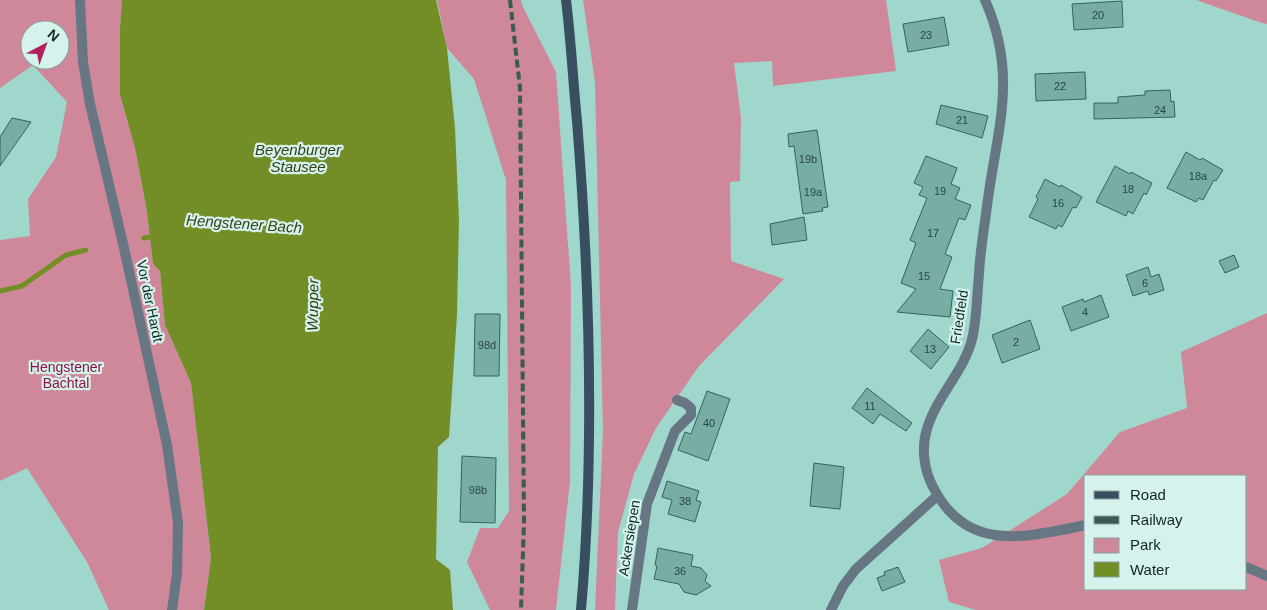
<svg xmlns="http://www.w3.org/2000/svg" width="1267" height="610" viewBox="0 0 1267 610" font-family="Arial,sans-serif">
<rect width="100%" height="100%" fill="#a0d7cd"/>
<path fill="#ce889a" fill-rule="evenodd" d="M0,0H122L120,28V95L135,148L147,212L153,264L160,271L165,325L191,383L211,558L204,610H109L87,562L27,468L0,481V240L30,236L28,199L56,157L67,102L33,65L0,88ZM30,30H60V60H30Z
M437,0H521L522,5L556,72L571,287L570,481L556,610H490L467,562L480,528H498L509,511L506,180L474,79L447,48Z
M583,0H886L896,71L773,86L772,61L734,63L741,118L740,181L730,182L731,261L784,279L699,366L656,428L634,474L618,532L615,610H595L603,431L595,82Z
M1196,0H1267V24L1262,23Z
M1267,313V610H976L949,602L939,560L982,548L1067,494L1120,432L1187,408L1181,352ZM1086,476H1246V589H1086Z"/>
<path fill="#748e27" d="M122,0H436L447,48L455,128L459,221L457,315L449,437L438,447L436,559L450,570L453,610H204L211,558L191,383L165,325L160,271L153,264L147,212L135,148L120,95V28Z"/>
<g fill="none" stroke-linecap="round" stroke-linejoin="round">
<path stroke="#748e27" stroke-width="5" d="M144,238L156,236
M0,291L22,286L66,255L86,250"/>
</g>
<path fill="#77ada3" stroke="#30655d" d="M1122,1L1123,27L1074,30L1072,4Z
M944,17L949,45L908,52L903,24Z
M1085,72L1086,99L1036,101L1035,74Z
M1170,90L1171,102L1174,101L1175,117L1094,119V103H1118V97L1145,95V91Z
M941,105L988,116L982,138L936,124Z
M12,118L31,122L0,166V137Z
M817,130L828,207L822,208L823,211L803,214L794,146L789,147L788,134Z
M1186,152L1200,160L1202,158L1223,170L1216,181L1214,180L1203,200L1199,198L1196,202L1167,188Z
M926,156L957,168L951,184L960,188L955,199L971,205L965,220L959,218L945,254L952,257L940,289L953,291L950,317L897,312L916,289L901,283L916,243L910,240L927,198L919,195L923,187L914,183Z
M1115,166L1130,174L1131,172L1152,183L1146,195L1144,193L1133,214L1128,211L1126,216L1096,202Z
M1045,179L1060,187L1061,185L1082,197L1076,208L1073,207L1062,227L1058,225L1056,229L1029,217L1038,199L1036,197Z
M804,217L807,240L772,245L770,224Z
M1234,255L1239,267L1225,273L1219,261Z
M1148,267L1151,277L1159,274L1164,290L1149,295L1148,291L1133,296L1126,275Z
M1101,295L1109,317L1071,331L1062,307L1083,299L1084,302Z
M475,314H500L499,376H474Z
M1030,320L1040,349L1002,363L992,335Z
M928,329L949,347L931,369L910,351Z
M867,388L912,423L906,431L880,414L873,424L852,408Z
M707,391L730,399L708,461L678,450L685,432L691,434Z
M462,456L496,458L495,523L460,522Z
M814,463L844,467L840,509L810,506Z
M667,481L699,491L696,500L701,502L695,522L668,514L672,500L662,497Z
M658,548L693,555L691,566L701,568L707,575L705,581L711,586L696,595L684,592L679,584L654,579L657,566L655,565Z
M898,567L905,582L882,591L877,578L885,575L884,572Z"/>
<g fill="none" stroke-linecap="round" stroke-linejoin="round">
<path stroke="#677683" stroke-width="10" d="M80,0L83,62L90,104L124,248L167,445L178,523L177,574L172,610
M985,0C1020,79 995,134 986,214C983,234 980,254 979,274C977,294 977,315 973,335C966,370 937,395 927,429C921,448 924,470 933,487C967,554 1026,537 1086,525
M1246,567L1267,576
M632,610L647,504L675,431L691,415V408L685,403L677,400
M831,610L843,586L856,569L937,496"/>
<path stroke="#394f60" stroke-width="10" d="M566,0C571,40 573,81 577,121C590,284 595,447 581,610"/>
<path stroke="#3b5b55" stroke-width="4" stroke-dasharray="8 4" stroke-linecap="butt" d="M510,0L520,88L524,521L521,610"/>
</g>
<g text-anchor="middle" stroke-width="4.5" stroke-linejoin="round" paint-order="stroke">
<g font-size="11" fill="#2a4843">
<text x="1098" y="19">20</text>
<text x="926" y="39">23</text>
<text x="1060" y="90">22</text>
<text x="1160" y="114">24</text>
<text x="962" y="124">21</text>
<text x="808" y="163">19b</text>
<text x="1198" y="180">18a</text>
<text x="1128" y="193">18</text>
<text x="940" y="195">19</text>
<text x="813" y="196">19a</text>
<text x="1058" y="207">16</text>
<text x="933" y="237">17</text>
<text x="924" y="280">15</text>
<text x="1145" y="287">6</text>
<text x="1085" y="316">4</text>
<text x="1016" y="346">2</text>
<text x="487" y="349">98d</text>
<text x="930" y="353">13</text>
<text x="870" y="410">11</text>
<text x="709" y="427">40</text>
<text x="478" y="494">98b</text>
<text x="685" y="505">38</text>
<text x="680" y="575">36</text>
</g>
<g font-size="14" fill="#102723" stroke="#d6f2ec">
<text transform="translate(150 301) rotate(78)" y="5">Vor der Hardt</text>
<text transform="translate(959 317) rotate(-81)" y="5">Friedfeld</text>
<text transform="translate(629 538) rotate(-81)" y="5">Ackersiepen</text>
</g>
<g font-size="14" fill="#901348" stroke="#d6f2ec">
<text x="66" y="372">Hengstener<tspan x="66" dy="16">Bachtal</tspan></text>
</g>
<g font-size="15" font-style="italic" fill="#344016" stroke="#d6f2ec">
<text x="298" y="155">Beyenburger<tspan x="298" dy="17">Stausee</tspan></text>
<text transform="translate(244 224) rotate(4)" y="5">Hengstener Bach</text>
<text transform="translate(313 305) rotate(-89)" y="5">Wupper</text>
</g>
</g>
<rect x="1084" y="475" width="162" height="115" fill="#d6f2ec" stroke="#87a19c"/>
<rect x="1094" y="491" width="25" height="8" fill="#394f60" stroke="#87a19c"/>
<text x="1130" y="500" font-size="15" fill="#102723">Road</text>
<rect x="1094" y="516" width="25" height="8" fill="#3b5b55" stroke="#87a19c"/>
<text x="1130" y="525" font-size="15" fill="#102723">Railway</text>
<rect x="1094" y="538" width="25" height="15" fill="#ce889a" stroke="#87a19c"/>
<text x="1130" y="550" font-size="15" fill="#102723">Park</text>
<rect x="1094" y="562" width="25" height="15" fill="#748e27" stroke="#87a19c"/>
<text x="1130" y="575" font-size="15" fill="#102723">Water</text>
<g transform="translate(45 45) rotate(41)"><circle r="24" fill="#d6f2ec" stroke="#87a19c"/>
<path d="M0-4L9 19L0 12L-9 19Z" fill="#b0225b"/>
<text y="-8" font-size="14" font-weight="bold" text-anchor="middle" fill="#102723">N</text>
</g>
</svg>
